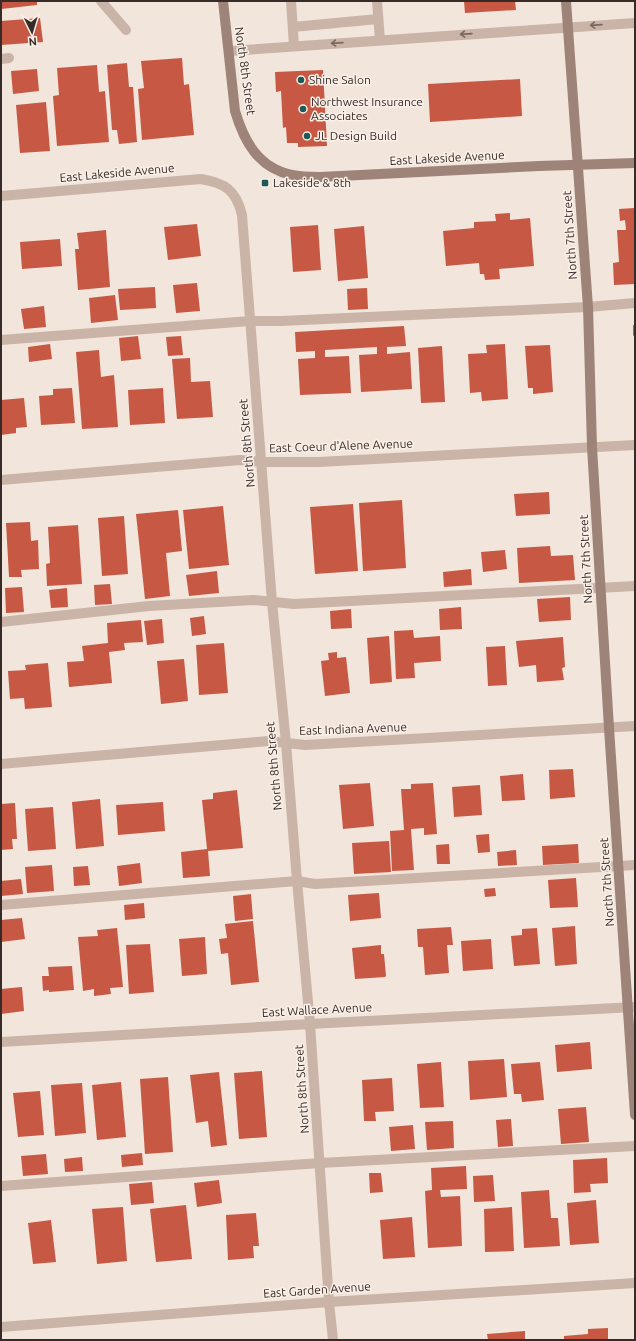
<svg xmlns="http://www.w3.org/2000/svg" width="636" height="1341" viewBox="0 0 636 1341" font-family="Ubuntu,sans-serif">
<rect width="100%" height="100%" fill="#f2e5db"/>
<path fill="#c75844" d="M1,1H37V5L1,9Z
M464,1H515L516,10L465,13Z
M40,18L43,42L1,45V21Z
M182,58L184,85L189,84L194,135L142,140L138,89L144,88L141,61Z
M127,63L129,87H133L137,142L119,144L117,130H112L107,65Z
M97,65L99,92L105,91L109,142L57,146L53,96L59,95L57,68Z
M37,69L39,91L13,94L11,71Z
M323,70L327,146L298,147V143H287L286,127L283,128L281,91L276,92L275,72Z
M520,79L522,116L430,122L428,84Z
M46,102L50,151L20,153L16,105Z
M634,208L635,284L614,285L613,263L619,262L617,230H626L625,220L620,221L619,209Z
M510,213V220L530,218L534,266L499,269L500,279L485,280L484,274H480L479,263L446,266L443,231L474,228V222L496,221L495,214Z
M197,224L201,256L168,260L164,227Z
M318,225L321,270L293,272L290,227Z
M364,226L368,278L338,281L334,229Z
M106,230L110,287L78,290L75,249H79L77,233Z
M60,239L62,266L22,269L20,242Z
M197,283L200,311L176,313L173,285Z
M155,287L156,308L120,310L118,289Z
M367,288L368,309L348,310L347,289Z
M115,295L118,320L91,323L89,298Z
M44,306L46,327L24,329L21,309Z
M633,325H635V335L633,336Z
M404,326L406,346L387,347V354L410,352L412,389L361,392L359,355L377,354V347L325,350V357L349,356L351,393L300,395L298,359L315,358V351L296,352L295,332Z
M138,336L141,359L121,361L119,338Z
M181,336L183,355L168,356L166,337Z
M50,344L52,359L29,362L28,347Z
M505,344L508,399L482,401L481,392L470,393L468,354L487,353L486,345Z
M550,345L553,392L533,394V388H528L525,346Z
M442,346L445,402L421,403L418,348Z
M99,350L101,377L114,375L118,427L82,429L76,352Z
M190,358L191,382L210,381L213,417L177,419L172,359Z
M72,388L75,423L41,425L39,396L53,395V389Z
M163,388L165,423L130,425L128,390Z
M24,398L27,427L16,428V433L1,435V400Z
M549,492L550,514L516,516L514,494Z
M402,500L406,568L363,571L359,503Z
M353,504L358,571L315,574L310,507Z
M223,506L229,565L189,569L183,510Z
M178,510L182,551L166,553L170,596L145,599L136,514Z
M124,516L128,574L102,576L98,518Z
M30,522L31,541L38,540L39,569L21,570L22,577H9L6,523Z
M78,525L82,584L47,586L46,564L50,563L48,527Z
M550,546L551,556L573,555L575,580L519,583L517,548Z
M505,550L507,569L483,572L481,552Z
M471,569L472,585L444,587L443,572Z
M217,571L219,593L189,596L186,575Z
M110,584L112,604L95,605L94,585Z
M22,587L24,612L6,613L5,588Z
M67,588L68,607L51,608L49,590Z
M570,597L571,620L539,622L537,599Z
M461,607L462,629L440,630L439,609Z
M351,609L352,628L331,629L330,611Z
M204,616L206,634L192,636L190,618Z
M162,619L164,643L147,645L144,621Z
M141,620L143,642L124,643L125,650L109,652L112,683L69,687L67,662L84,661L82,646L108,643L107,623Z
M413,630L414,638L440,636L441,661L414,663L415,678L396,679L394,631Z
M389,636L392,682L370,684L367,638Z
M563,637L565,667L562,668L564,680L537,682L536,665L519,667L516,641Z
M224,643L228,693L199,695L196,645Z
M505,646L507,685L488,686L486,647Z
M337,652V658L346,657L350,693L325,696L321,661L329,660L328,653Z
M184,659L188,701L161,704L157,661Z
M48,663L52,707L25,709L24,698L10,699L8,671L26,670L25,665Z
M573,769L575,797L550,799L549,770Z
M523,774L525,800L502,801L500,776Z
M370,783L374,826L343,829L339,785Z
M433,783L437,834L424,835V828L411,829L414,870L392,871L390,831L404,830L401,789H411V784Z
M480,785L482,815L454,817L452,787Z
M237,790L243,848L208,851L210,876L183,878L181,852L207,849L202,800L213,799V793Z
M100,799L104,846L76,849L72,802Z
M163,802L165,831L118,835L116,805Z
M15,803L17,839H12L13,849L1,850V804Z
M53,807L56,849L28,851L25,809Z
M489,834L490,852L478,853L476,835Z
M389,841L391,872L354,874L352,843Z
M449,844L450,864H437L436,845Z
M578,844L579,863L543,865L542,846Z
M516,850L517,865L498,866L497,852Z
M140,863L142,883L119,886L117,866Z
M52,865L54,891L27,893L25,867Z
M88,866L90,885L74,886L73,867Z
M576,878L578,907L550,908L548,880Z
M21,879L23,894L1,896V881Z
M495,888L496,896L485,897L484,889Z
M379,893L381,918L350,921L348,895Z
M251,894L253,919L235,921L233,896Z
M144,903L145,918L125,920L124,905Z
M22,918L25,939L1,942V920Z
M253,921L259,982L231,985L228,953L221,954L219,939L227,938L225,924Z
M575,926L577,964L555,966L552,928Z
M451,927L453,945H447L449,973L425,975L423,947H418L417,929Z
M117,928L123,987L110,988L111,994L94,996V989L83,991L78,937L98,936L97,930Z
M537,928L540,964L514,966L511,936L522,935V929Z
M205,937L207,974L182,976L179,939Z
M491,939L493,969L463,971L461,941Z
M150,944L154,992L129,994L126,945Z
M381,945V954H384L386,976L385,977L355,979L352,948Z
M72,966L74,990L49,992V990L43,991L42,976H49L48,967Z
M22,987L24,1011L1,1014V989Z
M590,1042L592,1069L557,1072L555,1045Z
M504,1059L507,1097L470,1100L468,1061Z
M441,1062L444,1107L420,1108L417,1064Z
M540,1062L544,1100L522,1102L521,1094H514L511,1064Z
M262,1071L267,1137L239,1139L234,1073Z
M219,1072L227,1145L211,1147L208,1121L196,1123L190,1075Z
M168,1077L173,1152L145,1154L140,1079Z
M392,1078L394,1111L375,1112L376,1121H364L362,1080Z
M121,1082L126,1137L97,1140L92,1085Z
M82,1083L86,1133L55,1136L51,1085Z
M40,1091L44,1135L18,1137L13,1093Z
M586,1107L589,1142L561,1144L558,1109Z
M511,1119L513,1146L498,1147L496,1120Z
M453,1121L454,1148L427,1150L425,1122Z
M413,1125L415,1149L391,1151L389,1127Z
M142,1153L143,1165L122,1167L121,1155Z
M46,1154L48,1174L23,1176L21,1156Z
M82,1157L83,1171L65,1172L64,1159Z
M607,1158L608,1183L590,1184L591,1192L574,1193L573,1160Z
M466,1166L467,1189L440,1190L441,1197L460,1196L462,1246L428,1248L425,1191L432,1190L431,1168Z
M369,1173H381L383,1192L370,1193Z
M493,1175L495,1201L474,1202L473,1176Z
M219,1180L222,1203L197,1207L194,1183Z
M152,1182L154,1203L131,1205L129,1184Z
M549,1190L551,1218H558L560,1246L524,1248L521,1192Z
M596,1200L599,1243L570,1245L567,1203Z
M186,1205L192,1259L156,1262L150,1209Z
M123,1207L127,1261L97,1264L92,1209Z
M512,1207L514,1251L485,1252L484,1209Z
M256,1213L259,1246H253L254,1258L228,1260L226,1215Z
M412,1217L415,1257L383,1259L380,1220Z
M51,1220L56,1262L33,1264L28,1223Z
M608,1328V1340H564V1336L588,1334V1329Z
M525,1331V1340H488L487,1334Z"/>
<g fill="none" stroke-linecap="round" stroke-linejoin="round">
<path stroke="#cab4a7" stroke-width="10" d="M101,1L126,30
M291,1L294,46
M377,1L380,40
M293,27L378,19
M229,51L635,23
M1,59L9,58
M1,340L250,321H281L588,307L635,303
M1,622L149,606L253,600L294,604L635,586
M1,905L297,881L315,884L635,865
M1,1186L320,1163L635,1146"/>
<path stroke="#cab4a7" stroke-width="10" d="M1,196L201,179C225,183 236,190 242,215L272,602L286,743L297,881L310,1024L329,1302L333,1340
M1,480L240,460L261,462H319L635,445
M1,764L269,741L305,745L635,726
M1,1042L310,1024L635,1007
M1,1327L329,1302L635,1283"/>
<path stroke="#9e8378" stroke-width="10" d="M223,1L235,111C244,141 258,168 292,175C301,177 311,177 320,177L539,166L635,163
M566,1L588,307L592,447L609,728L635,1115"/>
</g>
<defs><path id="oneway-shaft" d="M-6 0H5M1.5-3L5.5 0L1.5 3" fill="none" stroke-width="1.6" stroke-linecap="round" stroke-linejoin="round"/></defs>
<g stroke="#796961">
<use href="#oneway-shaft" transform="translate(596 25) rotate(176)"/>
<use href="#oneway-shaft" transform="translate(466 34) rotate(176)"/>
<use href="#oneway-shaft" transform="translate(337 43) rotate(176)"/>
</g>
<g fill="#1d5957" stroke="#faf0e8" stroke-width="1.5">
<circle cx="301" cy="80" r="4"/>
<circle cx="303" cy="109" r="4"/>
<circle cx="307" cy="136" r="4"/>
<rect x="261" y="179" width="8" height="8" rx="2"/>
</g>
<g text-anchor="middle" stroke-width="3" stroke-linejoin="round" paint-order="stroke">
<g font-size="12" fill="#372b28" stroke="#faf0e8">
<text transform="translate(245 71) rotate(82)" y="4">North 8th Street</text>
<text transform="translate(447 158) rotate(-3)" y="4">East Lakeside Avenue</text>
<text transform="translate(117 173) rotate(-5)" y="4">East Lakeside Avenue</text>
<text transform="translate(570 235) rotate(-94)" y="4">North 7th Street</text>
<text transform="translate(247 443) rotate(-95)" y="4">North 8th Street</text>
<text transform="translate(341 446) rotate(-2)" y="4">East Coeur d'Alene Avenue</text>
<text transform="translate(586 559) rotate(-93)" y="4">North 7th Street</text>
<text transform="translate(353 729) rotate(-2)" y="4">East Indiana Avenue</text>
<text transform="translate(274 766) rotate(-95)" y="4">North 8th Street</text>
<text transform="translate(607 882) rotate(-94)" y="4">North 7th Street</text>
<text transform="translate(317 1010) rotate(-3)" y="4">East Wallace Avenue</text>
<text transform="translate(302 1089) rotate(-94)" y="4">North 8th Street</text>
<text transform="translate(317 1290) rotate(-4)" y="4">East Garden Avenue</text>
</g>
<g font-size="12" fill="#372b28" stroke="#faf0e8" text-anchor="start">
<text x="309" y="84">Shine Salon</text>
<text x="311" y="106">Northwest Insurance<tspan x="311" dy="14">Associates</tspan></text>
<text x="315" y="140">JL Design Build</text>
<text x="273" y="187">Lakeside &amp; 8th</text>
</g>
</g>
<rect width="636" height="1341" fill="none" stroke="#372b28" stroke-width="4"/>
<g transform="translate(32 32) rotate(175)" stroke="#faf0e8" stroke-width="3" paint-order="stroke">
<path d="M0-3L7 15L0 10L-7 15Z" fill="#372b28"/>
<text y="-6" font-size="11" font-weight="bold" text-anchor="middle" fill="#372b28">N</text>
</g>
</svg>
